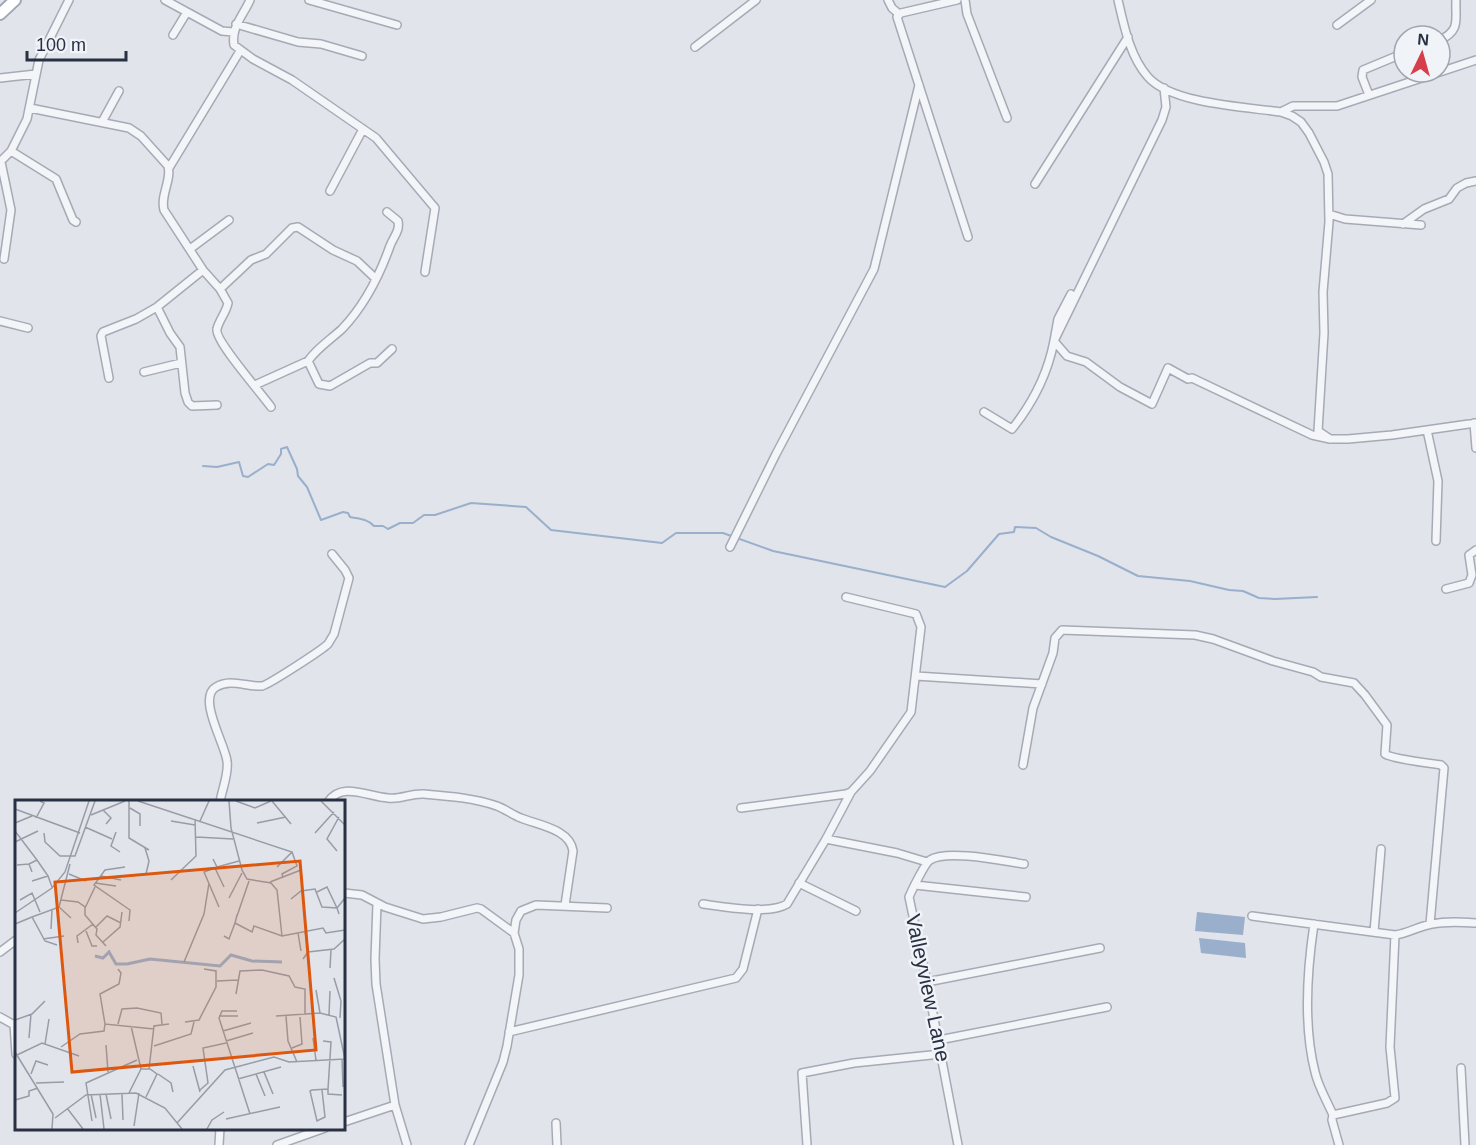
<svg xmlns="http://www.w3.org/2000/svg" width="1476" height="1145" viewBox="0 0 1476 1145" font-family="Arial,sans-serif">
<rect width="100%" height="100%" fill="#e1e4ea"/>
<path fill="#99afcc" d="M1197,912L1245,917L1243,935L1195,931Z
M1199,938L1245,943L1246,958L1201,953Z"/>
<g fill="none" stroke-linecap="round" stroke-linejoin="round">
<path stroke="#99afcc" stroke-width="2" d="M203,466L217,467L239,462L243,476L248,477L268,464L274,465L281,454V449L287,447L297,469L298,476L307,487L321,520L343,512L348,513L350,517C359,519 368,519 374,526H383L388,529L400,523H413L424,515H435L471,503L526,507L551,530L662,543L676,533H723L773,551L945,587L967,571L999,534L1014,532L1015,527L1036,528L1051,537L1098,556L1138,576L1190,581L1229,590L1243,591L1259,598L1275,599L1317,597"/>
<g stroke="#a6aab5" stroke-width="10">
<path id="street" d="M165,0L187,12
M250,0C243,16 231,27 234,45L253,59L292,80L376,138L435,208L425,272
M309,0L397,25
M888,0L892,8L899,14
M957,0L901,13L897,17L968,237
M965,0L967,14L1007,118
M1118,0C1124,26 1130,57 1148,77C1172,104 1246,107 1281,112L1292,116L1301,122L1309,133L1324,162L1328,174L1329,222L1323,292L1324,333L1318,431L1330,439
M236,24L298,42L321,44L362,56
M1337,25L1371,0
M173,35L187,12L222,31L233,32
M1440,40C1461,30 1455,20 1456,0
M695,47L756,0
M0,78L36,74
M1369,95L1362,77L1363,70L1404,53
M30,108L129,128L141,136L168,166C172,180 160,195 164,210L203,270L220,289L228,303C226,313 219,320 217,329C214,340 262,394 271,407
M1281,112L1293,106H1337L1476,60
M102,122L119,91
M11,151L27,119L39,60L69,0
M0,162L11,151L56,179L73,220L76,222
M1,162L11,210L4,259
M169,168L240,51
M1035,184L1128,37
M330,191L363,129
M1329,214L1345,219L1421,225
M1403,224L1424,209L1449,199L1457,188L1466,183L1476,181
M190,249L229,220
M220,289L251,260L266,254L292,228L298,227L333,250L357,261L375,278
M1071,294L1058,319L1054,341L1067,356L1086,362L1120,387L1152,404L1168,368L1188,379L1192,378L1312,435L1330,439H1348L1392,435L1476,423
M157,307L170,333L180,347L185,393L188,402L192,406L217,405
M0,321L28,328
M308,361L319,384L330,386L370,363H377L392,349
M144,372L181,363
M109,378L101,336L103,332L136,319L157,307L203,270
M255,385L308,361C317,348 330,340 342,329C365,305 379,277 390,246C394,236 400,231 398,221L387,212
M984,412L1012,429C1032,404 1048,373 1054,341L1162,120L1166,107L1164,88
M1474,423L1476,448
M1427,430L1438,481L1436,541
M730,547L776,454L874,269L919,85
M1446,589L1469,583L1472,575L1469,555L1476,550
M916,676L1042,684
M1023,765L1033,708L1053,653L1055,638L1062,630L1195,635L1213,639L1273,661L1313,672L1321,677L1354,683L1365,695L1387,725L1385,754C1392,759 1429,763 1441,765L1444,768L1430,924
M220,802C222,789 229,774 227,761C225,744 197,698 216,687C231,678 246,687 262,686C268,685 322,650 328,644L334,634L349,578L345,570L332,554
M328,802C342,781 368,797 388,798C400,800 411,793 424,794C448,796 474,798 497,806C505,809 513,815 521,818C538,825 570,829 573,851L565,905
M741,808L846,794L851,792
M826,839L897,853L927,862
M799,883L856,911
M915,885L1026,897
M344,893L362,895L385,907L423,919L441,917L477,908L481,909L514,933
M377,904L375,959L376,984L395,1105L407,1145
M703,904C724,907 769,915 787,904L826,839L851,792L870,771L911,712L921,627L916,614L846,597
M1252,916L1395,935C1409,933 1419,926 1432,924C1447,921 1461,922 1476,923
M1314,924C1307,971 1303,1025 1315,1072C1318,1086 1327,1101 1333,1115L1332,1120L1339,1145
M1374,932L1381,849
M0,952L16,940
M927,982L1100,948
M0,1017L16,1026
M14,1024L16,1054
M509,1032L736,978L743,969L758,909
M939,1040L1107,1007
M1461,1068L1465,1145
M1333,1115L1387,1103L1395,1098L1390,1047L1395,935
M344,1122L395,1105
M556,1123L557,1145
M219,1145L220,1128
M277,1145L325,1128
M469,1145L503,1062L507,1046L519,975V949L514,933L516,920L521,911L536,905L607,908
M807,1145L802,1073L854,1063L941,1054
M958,1145L927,982L909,897C912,890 925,863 930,860C947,849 1004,861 1024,864"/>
</g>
<g stroke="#9fa7b7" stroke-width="14">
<path id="primary" d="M0,14L15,0"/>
</g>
<use href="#street" stroke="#f4f5f8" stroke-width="7"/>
<use href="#primary" stroke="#fff" stroke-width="10"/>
</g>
<g text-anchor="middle" stroke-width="5" stroke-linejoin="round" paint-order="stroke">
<g font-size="21" fill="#283043" stroke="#f0f3f7">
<text transform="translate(928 988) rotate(78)" y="7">Valleyview Lane</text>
</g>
</g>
<g transform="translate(15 800)">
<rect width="330" height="330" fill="#e1e4ea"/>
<path fill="none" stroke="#99afcc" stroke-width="3" d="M80,156L88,158L94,152L101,164H112L135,159L205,166L216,155L237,161L267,162"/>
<path fill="none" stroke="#979ca7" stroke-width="1.5" d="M114,1V38L134,50M123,1L277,52L262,67M214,1L216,28L227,70L232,79L256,83L262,90L267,136M221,1L240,8L256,1M257,1L276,24M306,1L330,25M115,8L125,14V26M0,9L65,33M88,10L96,18L91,24M76,15L110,1M21,18L29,3L25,1M156,21L180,25M185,21L194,1M0,23L17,16M242,23L271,17M70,27L97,39M0,31L22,60M101,32L96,46L105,52M29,33L30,42L45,56H60L80,1M300,33L319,12M181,37L218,39M0,42L23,31M130,48L134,61L131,74M322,51L312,39L324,17M198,59L202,67L189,72L204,107M14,64L22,60L33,76M2,65L14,64L17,72M110,67L90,70L79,85L115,110L114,121M202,67L224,61M200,68L209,87M54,74L71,81M86,76L106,80M268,78L267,74L282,66L277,52M156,80L181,56L180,19M17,81L33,76L37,87M255,82L286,70M80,83L101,86M302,92L312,87L322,108L330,98M214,98L227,73M276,99L286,91L300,89L307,107L322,108L324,114M5,100L17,93L25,112M46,100L63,102L70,107V115L82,129L81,135L91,146M44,107L55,64M70,108L80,87M0,113L37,88L50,72L74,1M222,115L220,123L237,132L239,126L267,136L308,128L311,133L330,130M222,116L234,81M17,117L44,107L56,118M0,124L17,117L30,141L42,145M81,127L92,116L106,123M36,129L37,110M71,131L77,146H82M290,131L293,150M283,133L286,151M209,136L214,139L220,123M28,139L49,136M88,142L105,127L107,112M63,143L62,136L78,124M288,159L293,152L319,149L330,139M169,162L189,114L194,83M315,168L316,150M319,178L326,201L325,218M202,181L223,180M301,190L305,213M221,194L225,171L247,170L274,176L280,187L290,189V215M222,211H207L204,218L235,314M314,215L315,191M204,216H223M261,216L305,213L321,217L330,259M271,216L273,241L282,262M0,220L17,214L30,201M170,222L184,220L201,187V171L189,169M90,224L85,194L104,184L106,173L103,169M103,224L107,209L122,208L146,213L147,224M116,226L126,269M208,231L236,223M14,238L16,214M298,238L301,260M211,241L238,233M308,241L316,242L313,289M30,244L34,219M91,245L93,272M139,246L176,234L179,222M46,247L65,234L89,231L90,224L139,229M277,248L287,244L285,217M0,252L38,314L37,329M2,255L27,243L64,256M327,259L328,287M178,266L185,292M134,269L139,226L154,224M249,272L258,294M16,274L21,261L33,265M143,274L156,283L158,292M241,274L250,296M223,279L266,267M21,283L49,282M313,289V294L327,295M185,290L193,283L188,248L211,243M307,290L310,317L302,321L295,291L297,290L313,289M114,293L126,269H135L142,274L131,297M76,294L81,318M85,294L89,329M91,294L96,319M107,294L108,320M0,300L14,296V291L23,288M52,308L68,329M40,318L71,295L121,293L150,308L167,329M211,319L265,307M77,321L71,283L122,260M162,323L210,270L259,257L274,262L330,259M119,326L124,293M192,329L197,320L209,312"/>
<path fill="#de570f" fill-opacity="0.15" stroke="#de570f" stroke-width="3" d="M285,61L301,250L57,272L40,82Z"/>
<rect width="330" height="330" fill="none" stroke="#283043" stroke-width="3"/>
</g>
<g transform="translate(1422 54) rotate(5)"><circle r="28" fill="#f0f3f7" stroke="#a0a5af" stroke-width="1.5"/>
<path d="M0-4.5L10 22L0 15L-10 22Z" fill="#d73e4b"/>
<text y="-9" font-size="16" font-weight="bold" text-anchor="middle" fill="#283043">N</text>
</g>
<path d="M27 51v9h99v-9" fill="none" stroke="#283043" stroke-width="3"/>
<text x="36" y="51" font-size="18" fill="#283043" stroke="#f0f3f7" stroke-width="4.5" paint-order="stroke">100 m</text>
</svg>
